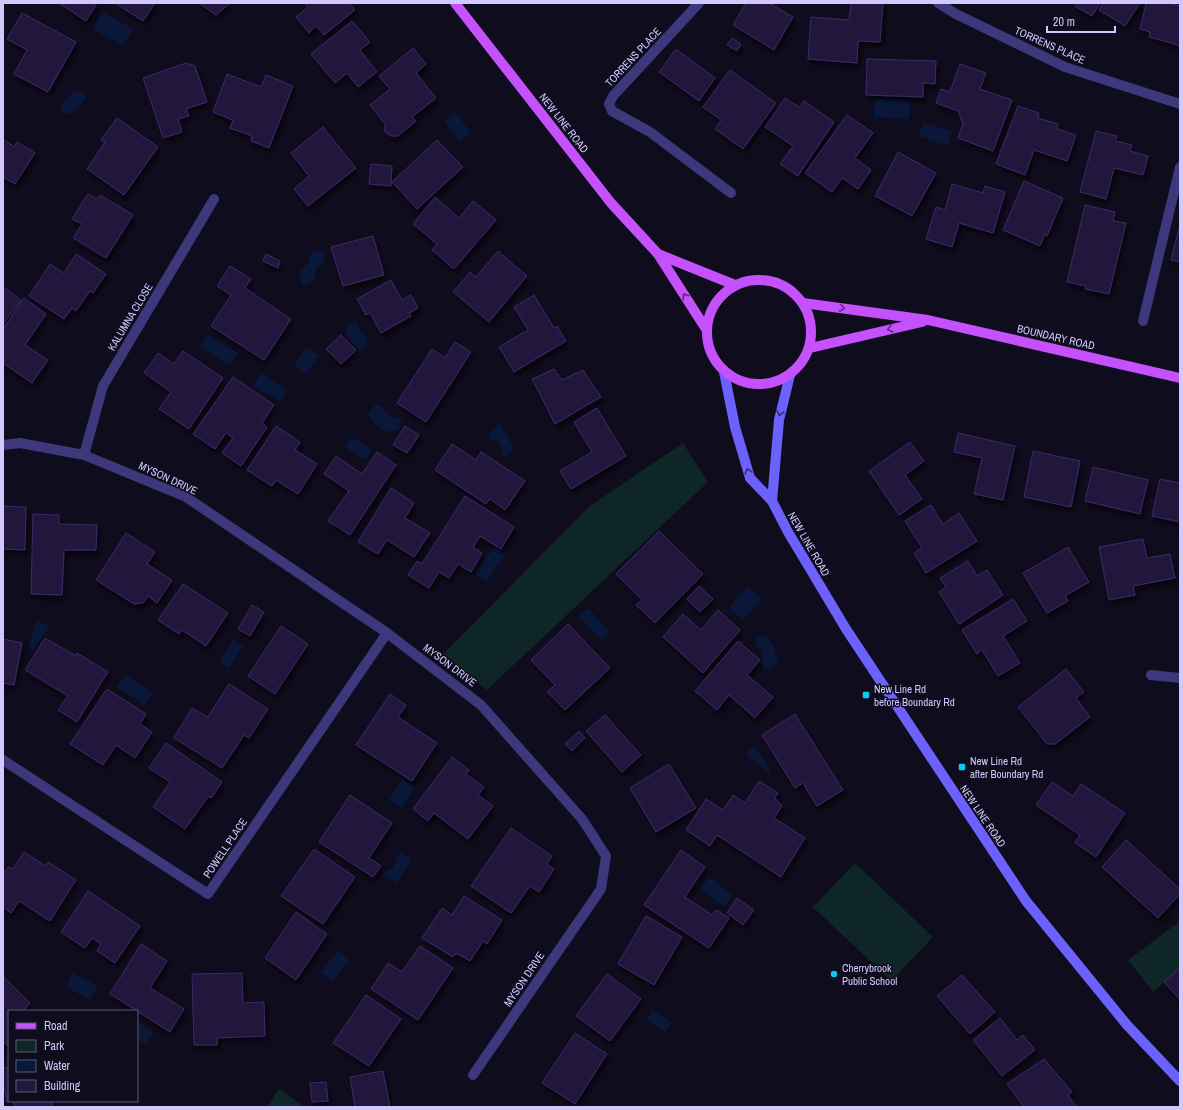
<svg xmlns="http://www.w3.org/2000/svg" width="1183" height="1110" viewBox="0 0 1183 1110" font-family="'Archivo Narrow',sans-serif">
<defs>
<filter id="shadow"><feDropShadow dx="2.5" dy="4.5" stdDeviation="2" flood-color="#0009"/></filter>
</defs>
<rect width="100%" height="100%" fill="#0f0c1d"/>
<path fill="#0f2627" d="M683,443L708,482L487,690L443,654L590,506Z
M855,863L933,937L891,981L813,907Z
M1180,921V968L1153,992L1128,960Z
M279,1089L305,1107H267Z"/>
<path fill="#091839" d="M103,12L133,29L123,46L93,29Z
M75,91H82L87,96L76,110L68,114L61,111L60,109L63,103Z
M875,99L910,101L909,119L874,117Z
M455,112L471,133L460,141L444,121Z
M923,122L952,131L947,146L919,136Z
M320,250L324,252V262L316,268L315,277L310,283L303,285L300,276V270L310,262V256L313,252Z
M354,322L358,323L360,333L366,336L367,343L366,347L360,350C353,344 344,336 346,327Z
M208,335L238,353L230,366L200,347Z
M306,347L319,355L306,374L294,366Z
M261,373L287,389L280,401L253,386Z
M375,405H381L390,416L402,419L399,429C384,437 376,425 368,414Z
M499,424L514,447L505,459C501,453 501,446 497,441L490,440L489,435Z
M351,437L372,449L366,460L345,448Z
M495,546L506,554L486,582L475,574Z
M747,586L762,598L743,620L729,608Z
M588,608L610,632L601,640L578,616Z
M36,620L50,626L33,649H31L29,647Z
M766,635C773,646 777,651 777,664L767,669L762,667V651L755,644L758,637Z
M233,640L243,646L229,668L219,662Z
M125,675L153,693L145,705L117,687Z
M754,745L770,770L769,773L746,755Z
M402,779L415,787L402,808L389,800Z
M402,853L412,860L396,884L385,876V871L393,868L398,854Z
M709,877L733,895L724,907L700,889Z
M338,950L350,960L333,981L321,972Z
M73,973L98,986L90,1000L66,987Z
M653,1010L672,1022L665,1032L646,1020Z
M137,1022L154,1032L146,1045L137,1040Z"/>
<path fill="#21183e" stroke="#3a2b69" filter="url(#shadow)" d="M59,3H97L86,21Z
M115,3H155L143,21Z
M199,3H230L216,15Z
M304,3H349L355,10L324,35L316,26L309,33L296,17L308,7Z
M746,3H769L793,17L774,50L733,25Z
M851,3H883L880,42L858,41L857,63L808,59L811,17L849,20Z
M1077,3H1100L1092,16L1075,6Z
M1103,3H1140L1125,26L1099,10Z
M1152,3H1167L1180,6V48L1178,45L1149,37L1150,32L1140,29L1146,4Z
M22,13L76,42L48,92L14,74L27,50L7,39Z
M352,21L370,42L360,50L377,72L358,87L347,73L335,83L311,54Z
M732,38L741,44L737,51L727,45Z
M413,48L426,64L416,73L436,98L412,117L416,121L398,136H391L385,132V124L370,105L390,89L379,76Z
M676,49L715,78L699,101L659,72Z
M867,59L936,61L935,84L923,83V97L866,95Z
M186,63L195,66L207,102L186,109L189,116L178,119L182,132L163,138L143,78Z
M960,64L986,73L980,89L1012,100L993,151L958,138L963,124L958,111L936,103L941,89L950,92Z
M730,70L776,103L743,149L715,129L721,120L703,107Z
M227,74L261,87L266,75L293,86L269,148L251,141L252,136L230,128L233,120L213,112Z
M785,98L799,107L804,101L834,122L798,176L780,164L793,146L765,127Z
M1018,106L1039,113L1038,118L1058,124L1057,129L1076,135L1067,161L1034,150L1025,175L996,164Z
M847,115L873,133L855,158L871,170L858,189L842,178L832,192L805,173Z
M117,118L158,147L124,195L87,169L105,142L101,140Z
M323,127L356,168L308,206L294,189L309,176L291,153Z
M1096,131L1117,136L1115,141L1132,145L1130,151L1148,156L1143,175L1114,168L1106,199L1080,192Z
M3,139L14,147L17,142L35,153L15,184L3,177Z
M437,140L463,167L417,209L392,182Z
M898,152L936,173L912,216L875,196Z
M371,164L392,166L391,186L369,184Z
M1024,181L1063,198L1047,236L1045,234L1040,246L1003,230Z
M952,184L983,193L985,186L1005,192L993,233L959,223L952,247L926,239L936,207L945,210Z
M88,194L97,199L100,195L133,215L106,258L73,238L82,224L72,219Z
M435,197L459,218L473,201L496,220L454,269L432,250L437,244L413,224Z
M1085,205L1115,212L1113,221L1126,223L1109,294L1085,289L1086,286L1067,282Z
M1180,225V262L1171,260Z
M373,236L384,275L343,286L331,247Z
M498,251L527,276L489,322L453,292L470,272L476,277Z
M76,254L106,274L93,293L90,291L76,311L72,308L64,319L29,296L50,264L64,273Z
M266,254L280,261L278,268L263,261Z
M230,266L251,279L245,288L291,319L264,360L211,326L231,295L217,286Z
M391,280L402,300L411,295L418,308L409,313L411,316L381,333L370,313L366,315L357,299Z
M3,287L21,300L3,324Z
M534,295L554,328L557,326L566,341L514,372L499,347L528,330L514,307Z
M24,298L46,314L25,345L48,360L32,383L3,363V329Z
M341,335L356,350L341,364L326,349Z
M455,342L471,352L426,422L397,403L432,349L445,358Z
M183,351L223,378L189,429L159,409L171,392L144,373L158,353L174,364Z
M554,369L562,380L583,370L601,397L555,424L532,379Z
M233,377L274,405L262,423L267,427L241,466L222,453L233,438L226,433L215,449L193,434Z
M597,408L626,456L571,489L560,471L592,452L574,422Z
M276,426L300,442L295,450L317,464L298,494L276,480L272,486L247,470Z
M405,426L419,435L407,453L393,445Z
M958,433L1015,446L1003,500L974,494L982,458L954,452Z
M910,442L924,461L905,475L922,499L899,515L869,471Z
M452,444L476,460L481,452L525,481L505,510L490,499L486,504L435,470Z
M1033,451L1080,461L1071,507L1024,497Z
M377,452L396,465L350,535L328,521L349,491L324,474L336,456L362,474Z
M1093,467L1148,480L1140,514L1085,501Z
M1160,479L1180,483V522L1152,516Z
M391,488L414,503L405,518L430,533L414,557L387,540L378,554L358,542Z
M465,496L514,527L501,549L480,536L473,547L482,553L471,572L458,564L449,578L439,572L429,588L408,575L417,561L422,564Z
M931,505L943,524L959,513L977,541L926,573L914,553L922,548L905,521Z
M3,506L26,507L25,550L3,549Z
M33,514L59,515V524L97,525L96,550H64L62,595L31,594Z
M659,531L703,574L655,623L636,605L642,600L616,574Z
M126,533L155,552L147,564L172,580L157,603L148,596L143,603L134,604L96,580Z
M1143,539L1147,558L1170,554L1175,578L1133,586L1135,595L1109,600L1099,547Z
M1068,547L1089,582L1065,596L1068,601L1047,613L1023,573Z
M968,561L977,576L987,570L1003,595L959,624L939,592L946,587L940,578Z
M183,584L228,613L206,646L182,630L179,634L158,620Z
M699,586L713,599L700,612L687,599Z
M1013,599L1027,621L1003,636L1020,663L998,676L982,650L977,654L962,630Z
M252,605L264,612L250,636L238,629Z
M718,610L740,630L703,673L663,637L683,614L701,630Z
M568,624L610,668L565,710L547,692L555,685L531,660Z
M281,626L308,644L275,694L248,676Z
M45,638L76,656L77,653L108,672L77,722L58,710L68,696L25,670Z
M3,639L22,643L14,685L3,683Z
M738,641L760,660L747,675L773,697L755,718L729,695L717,710L695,691Z
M1066,669L1084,692L1076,698L1090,717L1055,744H1047L1018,707Z
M229,684L268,709L249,738L244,735L222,768L174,738L192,708L208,717Z
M107,689L146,714L140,724L152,732L135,758L116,745L103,765L70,744Z
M390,694L406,705L398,717L437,743L412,781L356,745Z
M795,714L843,790L817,806L803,783L795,788L762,735Z
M605,715L641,755L622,772L586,731Z
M579,731L585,738L572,751L565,744Z
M166,743L222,782L212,797H208L185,829L153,807L170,782L149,768Z
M452,757L469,770L466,774L484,787L478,795L493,806L468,839L434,813L428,821L413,809Z
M669,764L696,808L656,832L630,788Z
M759,781L778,793L775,798L782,806L774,818L805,838L781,877L717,835L710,846L686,830L706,799L723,810L733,795L745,803Z
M1052,782L1073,796L1081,784L1125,813L1096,857L1075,843L1080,835L1036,805Z
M350,795L392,823L369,858L381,866L373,877L319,842Z
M511,828L552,856L547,864L554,869L539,892L530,886L511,913L471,886Z
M1126,840L1180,889V894L1158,918L1102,867Z
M314,849L355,877L323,924L281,896Z
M681,850L705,867L685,897L712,915L716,910L729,918L709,948L644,905Z
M24,852L46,866L48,862L76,880L50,921L19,901L11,913L3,907V875L8,867L13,869Z
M88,891L140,926L115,963L97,951L101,944L92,938L85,948L61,932Z
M464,896L502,920L487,944L483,941L470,961L456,953L453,957L422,938L442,908L452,915Z
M737,898L754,910L743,925L727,913Z
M296,912L327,934L296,980L265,958Z
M646,916L682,937L654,985L618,964Z
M141,944L167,961L150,988L184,1009L170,1032L110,994Z
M420,946L453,968L418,1020L371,989L388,963L402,972Z
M1180,968V1000L1164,982Z
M242,973L243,1003L264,1002L265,1036L217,1038V1045H194L192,974Z
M607,974L641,999L610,1041L576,1016Z
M962,975L995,1012L970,1034L937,996Z
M3,976L30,1003L24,1010L25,1011H9L8,1046L3,1041Z
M366,995L401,1019L369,1066L333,1043Z
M1000,1018L1017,1040L1023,1035L1035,1050L1002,1076L973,1040Z
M575,1033L607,1054L575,1104L542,1083Z
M1044,1059L1072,1092L1068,1095L1077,1107H1024L1007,1084Z
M9,1067V1101H12L7,1102L5,1090H3V1068Z
M383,1071L390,1107H355L350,1077Z
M326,1082L328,1101L312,1102L310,1083Z
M13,1101H52V1107H15Z"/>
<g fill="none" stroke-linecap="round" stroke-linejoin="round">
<path stroke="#3d377b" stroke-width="10" d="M699,3L613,96L609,104L612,111L650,132L731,193
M938,3L956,14L1065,67L1180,104
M1143,321L1180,167
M3,445L20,443L84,455L186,497L387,633L481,705L582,819L606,856L601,889L473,1075
M84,455L103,386L214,199
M1151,675L1180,678
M3,760L208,894L387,633"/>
<path stroke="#6c61fd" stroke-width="10" d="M724,372L735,427L750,478L772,501L788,532L846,629L1026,901L1127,1025L1180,1081
M772,501L779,420L790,375"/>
<path stroke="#c451fc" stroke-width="10" d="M455,3L611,203L658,254L706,329
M658,254L735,285
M707 332a52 52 0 1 1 104 0a52 52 0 1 1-104 0Z
M803,303L928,320L1180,378
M810,348L922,322"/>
</g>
<defs><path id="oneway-chevron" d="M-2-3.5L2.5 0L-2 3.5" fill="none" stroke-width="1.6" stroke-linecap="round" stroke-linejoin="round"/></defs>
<g stroke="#602b81">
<use href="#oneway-chevron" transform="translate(685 296) rotate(-123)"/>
<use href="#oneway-chevron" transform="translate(842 308) rotate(8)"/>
<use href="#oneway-chevron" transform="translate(890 329) rotate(167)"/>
</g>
<g stroke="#342e77">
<use href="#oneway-chevron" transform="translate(780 413) rotate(102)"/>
<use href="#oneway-chevron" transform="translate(748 471) rotate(-106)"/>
</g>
<g fill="#04cdef" stroke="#0f0c1d" stroke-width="1.5">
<rect x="862" y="691" width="8" height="8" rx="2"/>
<rect x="958" y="763" width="8" height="8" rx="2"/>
<circle cx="834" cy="974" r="4"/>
</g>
<g text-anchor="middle" stroke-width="3" stroke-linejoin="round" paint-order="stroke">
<g font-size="11" fill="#d1c9fe" stroke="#0f0c1d">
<text transform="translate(1050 45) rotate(24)" y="4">TORRENS PLACE</text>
<text transform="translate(633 57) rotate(-47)" y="4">TORRENS PLACE</text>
<text transform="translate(564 123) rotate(52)" y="4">NEW LINE ROAD</text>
<text transform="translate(130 317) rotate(-59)" y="4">KALUMNA CLOSE</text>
<text transform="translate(1056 337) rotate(13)" y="4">BOUNDARY ROAD</text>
<text transform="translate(168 478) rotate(25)" y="4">MYSON DRIVE</text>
<text transform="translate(809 544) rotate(60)" y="4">NEW LINE ROAD</text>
<text transform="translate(450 665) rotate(37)" y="4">MYSON DRIVE</text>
<text transform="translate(983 816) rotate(56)" y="4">NEW LINE ROAD</text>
<text transform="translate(225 848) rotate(-56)" y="4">POWELL PLACE</text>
<text transform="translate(524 979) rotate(-56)" y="4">MYSON DRIVE</text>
</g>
<g font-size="11" fill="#d1c9fe" stroke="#0f0c1d" text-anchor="start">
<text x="874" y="693">New Line Rd<tspan x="874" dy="13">before Boundary Rd</tspan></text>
<text x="970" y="765">New Line Rd<tspan x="970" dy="13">after Boundary Rd</tspan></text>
<text x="842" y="972">Cherrybrook<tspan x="842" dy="13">Public School</tspan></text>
</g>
</g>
<rect width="1183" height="1110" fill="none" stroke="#d1c9fe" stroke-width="8"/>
<rect x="8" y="1010" width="130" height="92" fill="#0f0c1d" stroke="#5d5877"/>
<rect x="16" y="1023" width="20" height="6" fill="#c451fc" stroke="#5d5877"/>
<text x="44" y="1030" font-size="12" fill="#d1c9fe">Road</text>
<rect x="16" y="1040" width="20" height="12" fill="#0f2627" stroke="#5d5877"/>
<text x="44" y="1050" font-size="12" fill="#d1c9fe">Park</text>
<rect x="16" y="1060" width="20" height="12" fill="#091839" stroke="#5d5877"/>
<text x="44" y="1070" font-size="12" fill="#d1c9fe">Water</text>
<rect x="16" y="1080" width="20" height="12" fill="#21183e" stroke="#5d5877"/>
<text x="44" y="1090" font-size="12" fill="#d1c9fe">Building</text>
<path d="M1047 26v6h68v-6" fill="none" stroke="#d1c9fe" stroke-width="2"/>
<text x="1053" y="26" font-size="12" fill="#d1c9fe" stroke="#0f0c1d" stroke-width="3" paint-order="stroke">20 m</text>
</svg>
